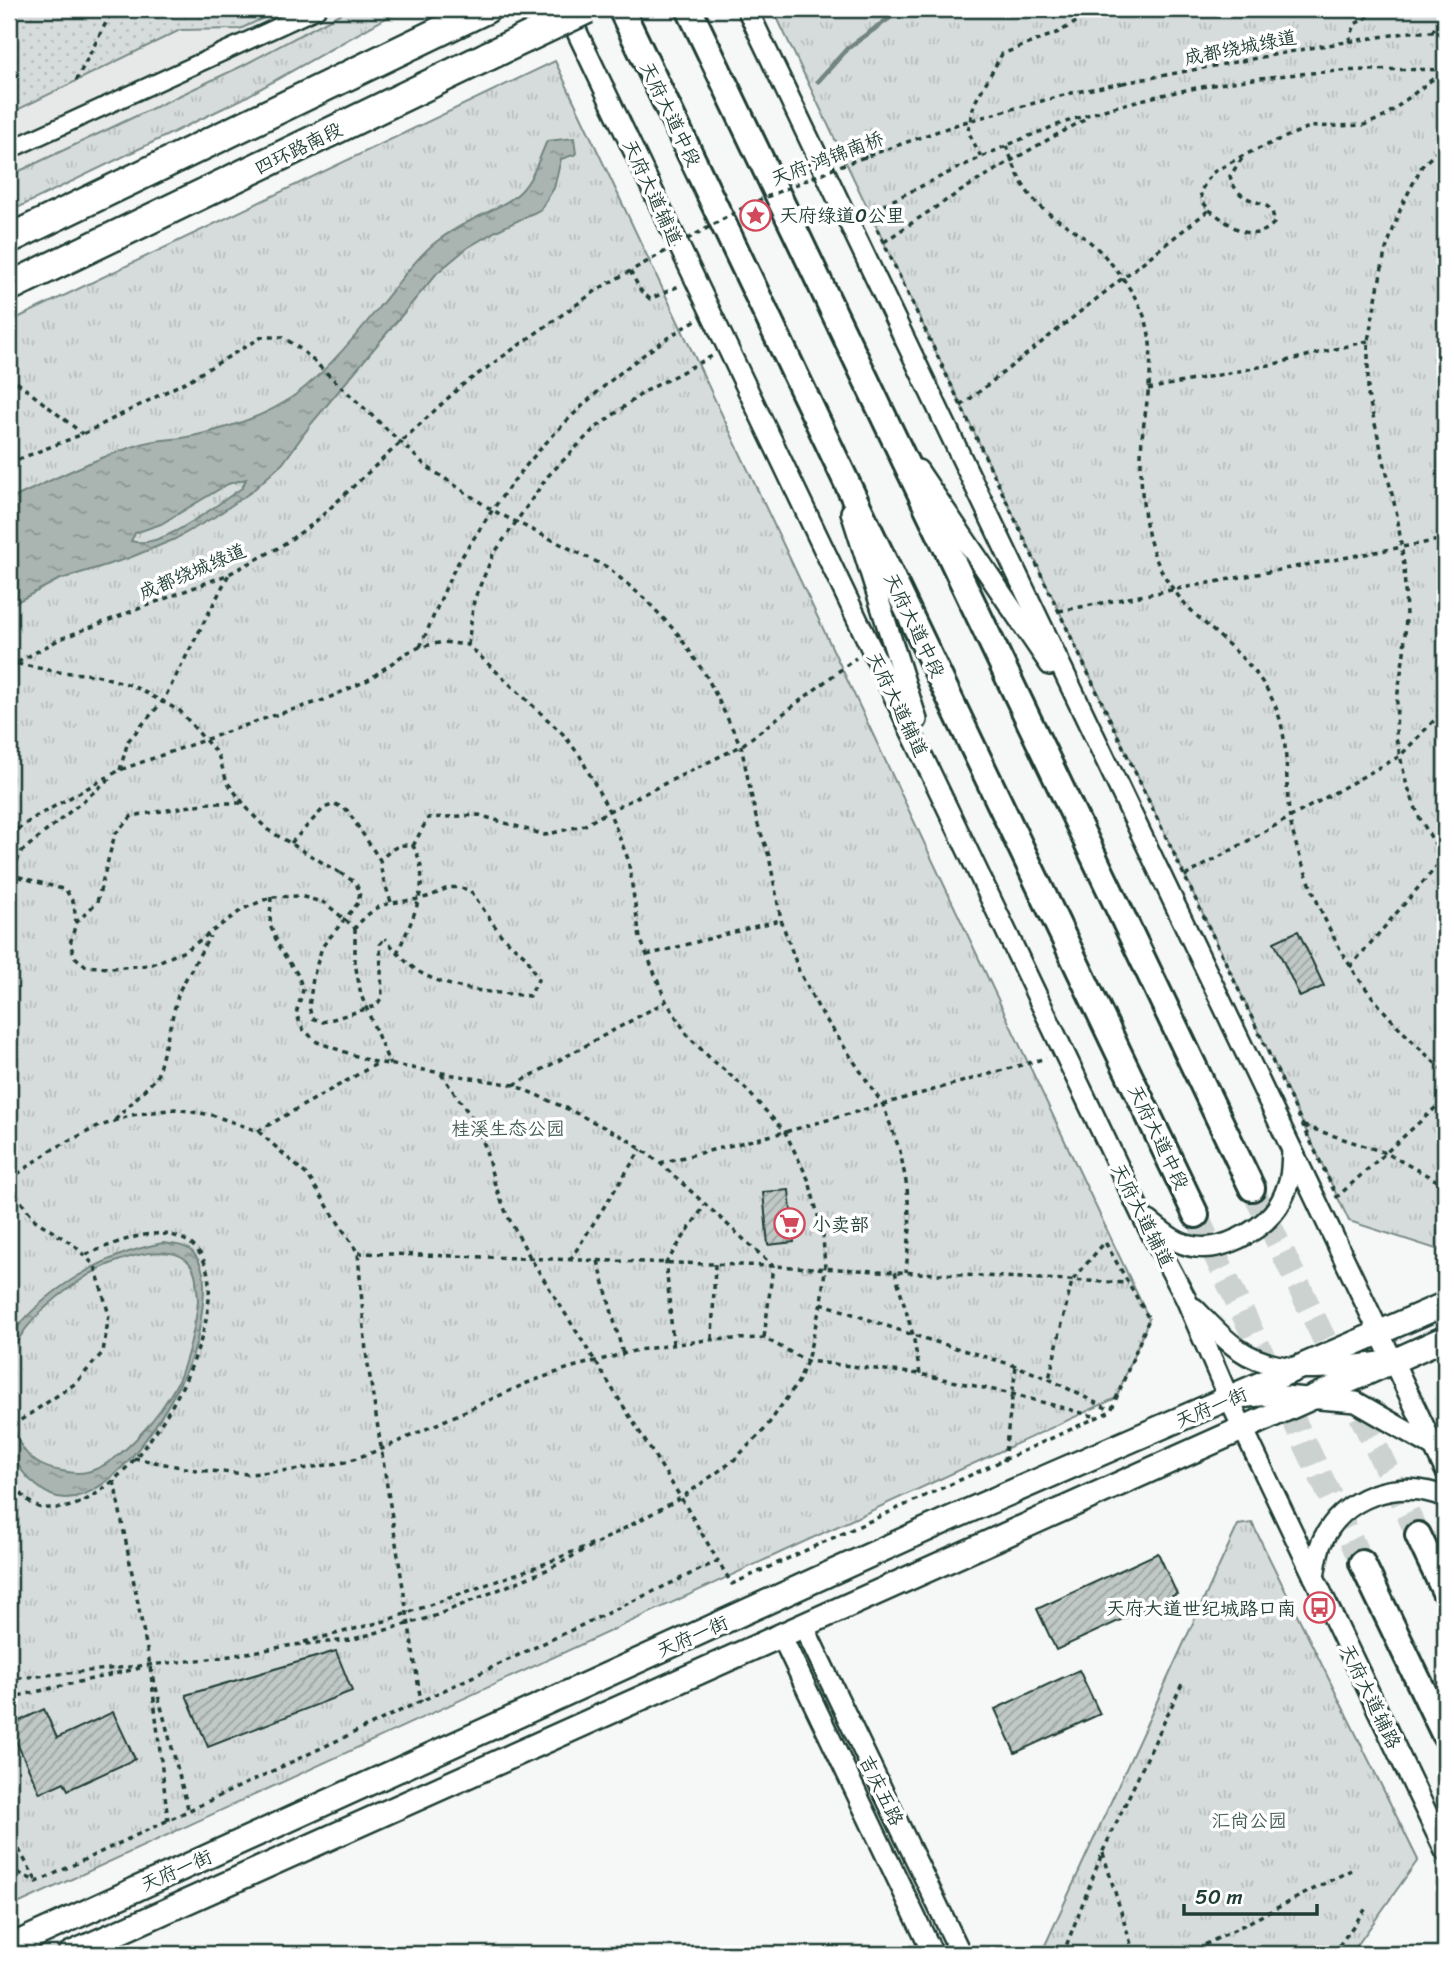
<svg xmlns="http://www.w3.org/2000/svg" width="1454" height="1963" viewBox="0 0 1454 1963" font-family="Sriracha,'LXGW WenKai TC',sans-serif">
<defs>
<pattern id="grass-dots" width="8" height="8" patternUnits="userSpaceOnUse" patternTransform="scale(1.75)"><rect width="8" height="8" fill="#d6dcdb"/><path d="M2 2h.1M6 6h.1" fill="none" stroke="#b7bebd" stroke-width="1.8" stroke-linecap="round"/></pattern>
<pattern id="park-tufts" width="24" height="20" patternUnits="userSpaceOnUse" patternTransform="scale(1.75)"><rect width="24" height="20" fill="#d6dcdb"/><path d="M3 7l-1-3M5 7V3M7 7l1-3M15 17l-1-3M17 17v-4M19 17l1-3" fill="none" stroke="#b7bebd"/></pattern>
<pattern id="water-ripples" width="26" height="14" patternUnits="userSpaceOnUse" patternTransform="scale(1.75)"><rect width="26" height="14" fill="#aab5b1"/><path d="M2 4q2-2 4 0t4 0M15 11q2-2 4 0t4 0" fill="none" stroke="#8a9491"/></pattern>
<pattern id="building-hatch" width="6" height="6" patternUnits="userSpaceOnUse" patternTransform="scale(1.75)"><rect width="6" height="6" fill="#c0c9c6"/><path d="M-1 1l2-2M0 6l6-6M5 7l2-2" fill="none" stroke="#9ba4a2"/></pattern>
</defs>
<rect width="100%" height="100%" fill="#f6f7f7"/>
<filter id="ink" filterUnits="userSpaceOnUse"><feTurbulence type="fractalNoise" baseFrequency=".0143" numOctaves="2"/><feDisplacementMap in="SourceGraphic" scale="14" xChannelSelector="R" yChannelSelector="G"/><feConvolveMatrix kernelMatrix="1 2 1 2 8 2 1 2 1" color-interpolation-filters="sRGB"/></filter>
<g filter="url(#ink)">
<polygon fill="#e6e9e8" points="9,9 402,9 242,99 9,212"/>
<polygon fill="url(#grass-dots)" stroke="#7a8c88" stroke-width="2" points="9,9 283,9 240,29 180,30 9,114"/>
<g fill="url(#park-tufts)" stroke="#7a8c88" stroke-width="2">
<polygon points="349,9 402,9 242,99 9,212 9,176 242,66"/>
<polygon points="773,9 1445,9 1445,1247 1439,1250 1349,1221"/>
<polygon points="555,61 1149,1319 1116,1398 9,1908 9,322"/>
<polygon points="1252,1523 1418,1860 1351,1954 1041,1954 1238,1525"/>
</g>
<g fill="url(#water-ripples)" stroke="#72857f" stroke-width="2" fill-rule="evenodd">
<path d="M 574,138 L 576,154 L 561,159 L 554,188 L 540,210 L 496,231 L 467,248 L 437,273 L 311,424 L 283,463 L 251,492 L 216,516 L 173,540 L 129,558 L 58,580 L 9,606 L 9,500 C 54,479 97,457 145,443 C 157,439 170,440 182,438 C 216,432 267,417 295,395 C 324,374 356,336 379,307 C 396,287 410,265 430,247 C 446,233 465,223 484,214 C 497,207 510,202 520,192 C 534,178 539,158 547,141 ZM 246,479 L 242,488 C 217,504 160,551 131,541 L 135,533 L 161,524 L 228,484 Z"/>
<path d="M 163,1243 C 172,1244 181,1244 189,1249 C 206,1262 205,1285 203,1303 C 201,1319 199,1336 194,1351 C 178,1396 120,1498 65,1498 C 54,1498 44,1492 36,1485 C 11,1466 9,1443 9,1414 C 18,1445 27,1466 62,1471 C 67,1472 73,1473 78,1473 C 115,1473 162,1413 177,1383 C 186,1365 197,1321 198,1300 C 198,1293 196,1286 196,1279 C 189,1231 113,1259 87,1276 C 56,1296 20,1324 9,1360 L 9,1338 C 45,1289 104,1254 163,1243 Z"/>
</g>
<g fill="none" stroke-linecap="round" stroke-linejoin="round">
<polyline stroke="#72857f" stroke-width="5" points="818,81 848,48 902,9"/>
</g>
<g fill="url(#building-hatch)" stroke="#1f3d34" stroke-width="2">
<polygon points="1298,931 1324,986 1300,997 1274,942"/>
<polygon points="789,1190 794,1242 768,1245 763,1192"/>
<polygon points="1158,1553 1177,1594 1056,1650 1037,1609"/>
<polygon points="336,1651 352,1691 208,1747 186,1695"/>
<polygon points="1079,1670 1100,1714 1015,1753 995,1709"/>
<polygon points="44,1709 57,1738 113,1712 135,1759 68,1790 64,1782 40,1793 9,1726"/>
</g>
<g fill="none" stroke-linecap="round" stroke-linejoin="round">
<g stroke="#cbd2d0" stroke-width="24" stroke-dasharray="24 12" stroke-linecap="butt">
<polyline points="1252,1188 1418,1535"/>
<polyline points="1196,1215 1362,1563"/>
</g>
<defs>
<polyline id="minor" points="9,150 317,9"/>
<g id="tertiary">
<polyline points="566,9 1142,1216 1186,1299 1229,1399 1445,1851"/>
<polyline points="747,9 1445,1470"/>
<polyline points="918,470 1050,665"/>
<polyline points="851,512 917,720"/>
<path d="M 1149,1221 C 1163,1232 1177,1245 1196,1247 C 1222,1251 1257,1232 1273,1213 C 1280,1205 1285,1194 1288,1184 C 1292,1174 1291,1162 1292,1151"/>
<path d="M 1194,1308 C 1208,1322 1222,1338 1238,1349 C 1279,1378 1335,1368 1381,1362"/>
<polyline points="1237,1398 1271,1395 1356,1402 1434,1447"/>
<path d="M 1314,1577 C 1316,1566 1317,1554 1321,1544 C 1341,1496 1399,1477 1445,1497"/>
<polyline points="803,1625 961,1954"/>
<polyline points="781,1635 933,1954"/>
</g>
<g id="secondary">
<polyline points="9,1947 945,1521 1445,1304"/>
<polyline points="70,1954 1445,1338"/>
</g>
<g id="primary">
<polyline points="621,9 1196,1215"/>
<polyline points="689,9 1252,1188"/>
<polyline points="1418,1535 1445,1592"/>
<polyline points="1362,1563 1445,1736"/>
</g>
<g id="motorway">
<polyline points="9,239 486,9"/>
<polyline points="9,287 488,56"/>
</g>
</defs>
<use href="#minor" stroke="#1f3d34" stroke-width="21"/>
<use href="#tertiary" stroke="#1f3d34" stroke-width="24"/>
<use href="#secondary" stroke="#1f3d34" stroke-width="28"/>
<use href="#primary" stroke="#1f3d34" stroke-width="30"/>
<use href="#motorway" stroke="#1f3d34" stroke-width="33"/>
<g stroke="#1f3d34" stroke-width="3.5" stroke-dasharray="5 5" stroke-linecap="butt">
<polyline points="1432,32 1445,13"/>
<polyline points="1349,42 1355,24 1382,9"/>
<path d="M 1445,70 C 1317,66 1184,81 1063,123 C 996,147 933,181 869,212 L 1337,1197 L 1445,1099"/>
<polyline points="76,81 113,9"/>
<polyline points="1123,83 1321,46 1411,32 1445,32"/>
<polyline points="1445,143 1422,166 1402,205 1385,252 1368,341 1368,395 1397,515 1404,565 1406,616 1404,653 1397,699 1396,738 1406,782 1419,817 1445,861"/>
<path d="M 1006,146 C 1013,162 1019,181 1030,195 C 1043,213 1063,222 1081,235 C 1106,252 1139,295 1147,325 C 1156,362 1146,402 1142,438 C 1139,473 1142,518 1153,551 C 1177,621 1244,639 1273,701 C 1291,738 1284,780 1290,819 C 1294,842 1302,864 1311,886 C 1342,968 1381,1014 1445,1072"/>
<polyline points="835,151 856,151 866,158"/>
<polyline points="981,157 968,131 974,104 1002,54 1059,32 1099,9"/>
<path d="M 1209,210 C 1231,224 1251,247 1274,223 C 1274,200 1257,206 1242,195 C 1235,190 1232,183 1230,176 L 1243,157"/>
<path d="M 884,242 C 950,196 1016,156 1088,118"/>
<polyline points="630,271 641,291 650,299 679,286"/>
<polyline points="9,376 83,434"/>
<polyline points="1148,389 1274,364 1368,341"/>
<polyline points="961,406 1209,210 1203,202 1200,192 1212,173 1244,155 1309,127 1364,125 1384,117 1443,71"/>
<polyline points="9,463 83,434 189,380 262,337 283,337 303,351 426,466 492,510 607,567 645,599 678,634 707,677 741,746 757,822 769,856 781,920 799,971 819,1009 883,1105 900,1151 907,1187 910,1228 906,1272"/>
<polyline points="1059,611 1445,539"/>
<polyline points="468,645 474,600 493,555 548,476 593,430 644,392 714,355"/>
<path d="M 420,647 C 432,621 442,594 455,568 C 462,556 470,544 478,532 C 532,446 609,372 696,320"/>
<polyline points="9,659 13,663 59,672 96,675 131,685 180,711 218,755 227,782 251,813 268,830 340,873"/>
<polyline points="9,667 60,639 229,574 278,548 313,524 461,386"/>
<polyline points="120,770 128,741 163,701 229,574"/>
<polyline points="9,835 37,816 120,770 269,717 324,700 368,680 406,653 420,647 443,642 468,645 563,734 580,756 609,811 628,859 640,938 666,1001 688,1036 710,1058 743,1086 785,1132 809,1181 823,1235 825,1270 821,1303 807,1361 798,1382 765,1429 733,1461 681,1498 549,1569 432,1617 350,1640 293,1645 218,1658 9,1679"/>
<polyline points="291,843 324,808 335,804 347,810 380,860"/>
<polyline points="413,846 428,818 479,815 545,835 585,825 609,811 741,746 856,658"/>
<path d="M 9,874 L 66,890 L 74,904 L 76,923 L 70,944 L 75,957 L 86,966 L 110,968 L 150,965 L 185,951 L 243,909 L 271,897 L 300,896 L 325,903 L 355,928 C 380,898 390,905 423,898 C 448,892 441,883 470,890 L 501,935 L 527,958 L 538,980 L 529,996 C 493,992 453,991 421,973 C 407,965 395,950 385,938"/>
<polyline points="1185,876 1400,756 1445,709"/>
<polyline points="9,880 21,852 112,777"/>
<polyline points="271,897 270,925 280,949 298,975 303,990 296,1014 303,1029 317,1042 370,1061 514,1085 570,1110 627,1139 660,1163 773,1266 764,1338"/>
<path d="M 391,902 L 382,875 L 380,860 C 391,850 398,842 413,846 C 434,879 412,921 397,953"/>
<polyline points="76,923 97,902 115,834 132,816 209,803 242,803"/>
<polyline points="355,928 355,963 361,995 390,1065"/>
<polyline points="647,955 780,920"/>
<polyline points="1350,967 1443,859"/>
<polyline points="441,1074 470,1115 484,1144 495,1185 507,1215 531,1259 681,1498 718,1561"/>
<polyline points="514,1085 665,1002"/>
<polyline points="115,1120 157,1077 179,991 210,936"/>
<polyline points="1304,1126 1386,1153 1445,1185"/>
<polyline points="258,1131 378,1063"/>
<polyline points="660,1163 785,1132 1046,1058"/>
<polyline points="9,1180 53,1149 95,1128 132,1115 175,1109 212,1115 258,1131 308,1176 358,1253 366,1352 421,1702"/>
<polyline points="9,1186 35,1220 75,1246 95,1266 109,1315 103,1352 76,1383 9,1428"/>
<polyline points="358,1253 773,1266 1128,1283"/>
<polyline points="570,1260 641,1149"/>
<polyline points="598,1261 623,1354"/>
<polyline points="895,1272 913,1335 920,1374"/>
<polyline points="821,1303 913,1335 1016,1366 1049,1379 1110,1410"/>
<polyline points="712,1339 715,1264"/>
<polyline points="673,1344 666,1263 705,1205"/>
<polyline points="134,1458 196,1470 249,1474 302,1469 345,1462 382,1449 527,1383 569,1368 638,1350 706,1340 764,1338 807,1361 920,1374 1012,1394 1097,1417"/>
<polyline points="1004,1461 1016,1366"/>
<path d="M 9,1477 C 17,1489 24,1500 38,1507 C 43,1509 49,1508 54,1508 C 141,1513 276,1257 171,1235 C 143,1229 110,1246 84,1255"/>
<polyline points="114,1481 150,1665 147,1666"/>
<polyline points="304,1642 385,1621 544,1564 594,1543"/>
<polyline points="9,1698 140,1668"/>
<polyline points="168,1821 150,1665 189,1812"/>
<polyline points="9,1832 37,1882"/>
<polyline points="1103,1853 1134,1954"/>
<polyline points="9,1876 17,1872 37,1882 718,1561 732,1584 1111,1411 1149,1319 1105,1242 1072,1281 1049,1379"/>
<polyline points="1063,1954 1103,1851 1182,1684"/>
<polyline points="1187,1954 1351,1870"/>
<polyline points="1333,1954 1367,1907"/>
</g>
<use href="#minor" stroke="#fff" stroke-width="16"/>
<use href="#tertiary" stroke="#fff" stroke-width="19"/>
<use href="#secondary" stroke="#fff" stroke-width="23"/>
<use href="#primary" stroke="#fff" stroke-width="24"/>
<use href="#motorway" stroke="#fff" stroke-width="28"/>
<defs>
<polyline id="motorway-bridge" points="488,56 587,9"/>
</defs>
<use href="#motorway-bridge" stroke="#1f3d34" stroke-width="33" stroke-linecap="butt"/>
<g stroke="#1f3d34" stroke-width="3.5" stroke-dasharray="5 5" stroke-linecap="butt">
<polyline points="461,386 600,288 750,204 842,165 961,123 1071,93 1123,83"/>
<polyline points="340,873 355,882 360,892 358,903 322,947 313,978 309,1007 312,1018 323,1022 376,1006 382,997 380,944 385,938"/>
</g>
<use href="#motorway-bridge" stroke="#fff" stroke-width="28"/>
</g>
</g>
<defs>
<symbol id="sight-ring" viewBox="-11 -11 22 22"><circle r="9.5" fill="#fff" stroke="#d1495b" stroke-width="1.5"/><path d="M0-6L1.8-2.2L6-1.7L2.9 1.2L3.7 5.4L0 3.3L-3.7 5.4L-2.9 1.2L-6-1.7L-1.8-2.2Z" fill="#d1495b"/></symbol>
<symbol id="supermarket-ring" viewBox="-11 -11 22 22"><circle r="9.5" fill="#fff" stroke="#d1495b" stroke-width="1.5"/><path d="M-6-5.5h2.5l.6 2H6L4.5 2H-2.5L-4.4-4H-6ZM-1.5 3.2a1.3 1.3 0 1 0 .1 0ZM3 3.2a1.3 1.3 0 1 0 .1 0Z" fill="#d1495b"/></symbol>
<symbol id="bus-ring" viewBox="-11 -11 22 22"><circle r="9.5" fill="#fff" stroke="#d1495b" stroke-width="1.5"/><path d="M-5-6H5V4H4V6H2V4H-2V6H-4V4H-5ZM-3.5-4V0h7V-4ZM-3.5 1.2v1.5H-2V1.2ZM2 1.2v1.5H3.5V1.2Z" fill="#d1495b"/></symbol>
</defs>
<g fill-rule="evenodd">
<use href="#sight-ring" x="738" y="198" width="35" height="35"/>
<use href="#supermarket-ring" x="772" y="1206" width="35" height="35"/>
<use href="#bus-ring" x="1302" y="1590" width="35" height="35"/>
</g>
<g text-anchor="middle" stroke-width="7" stroke-linejoin="round" paint-order="stroke">
<g font-size="19" fill="#1f3d34" stroke="#fff">
<text transform="translate(1240 47) rotate(-11)" y="7">成都绕城绿道</text>
<text transform="translate(671 114) rotate(64)" y="7">天府大道中段</text>
<text transform="translate(298 148) rotate(-26)" y="7">四环路南段</text>
<text transform="translate(827 158) rotate(-21)" y="7">天府·鸿锦南桥</text>
<text transform="translate(653 192) rotate(65)" y="7">天府大道辅道</text>
<text transform="translate(192 571) rotate(-23)" y="7">成都绕城绿道</text>
<text transform="translate(915 625) rotate(64)" y="7">天府大道中段</text>
<text transform="translate(898 704) rotate(64)" y="7">天府大道辅道</text>
<text transform="translate(1159 1137) rotate(64)" y="7">天府大道中段</text>
<text transform="translate(1143 1215) rotate(63)" y="7">天府大道辅道</text>
<text transform="translate(1211 1407) rotate(-23)" y="7">天府一街</text>
<text transform="translate(692 1636) rotate(-24)" y="7">天府一街</text>
<text transform="translate(1371 1696) rotate(64)" y="7">天府大道辅路</text>
<text transform="translate(882 1790) rotate(64)" y="7">吉庆五路</text>
<text transform="translate(176 1870) rotate(-24)" y="7">天府一街</text>
</g>
<g font-size="19" fill="#1f3d34" stroke="#fff" text-anchor="start">
<text x="779" y="222">天府绿道0公里</text>
<text x="812" y="1231">小卖部</text>
<text x="1296" y="1615" text-anchor="end">天府大道世纪城路口南</text>
</g>
<g font-size="19" fill="#445d55" stroke="#fff">
<text x="508" y="1135">桂溪生态公园</text>
<text x="1249" y="1827">汇尚公园</text>
</g>
</g>
<rect width="1454" height="1963" fill="none" stroke="#fff" stroke-width="35"/>
<rect x="18" y="18" width="1419" height="1928" fill="none" stroke="#1f3d34" stroke-width="2.5" filter="url(#ink)"/>
<path d="M1184 1904v10h133v-10" fill="none" stroke="#1f3d34" stroke-width="3.5"/>
<text x="1195" y="1904" font-size="21" fill="#1f3d34" stroke="#ffffff" stroke-width="5" paint-order="stroke">50 m</text>
</svg>
